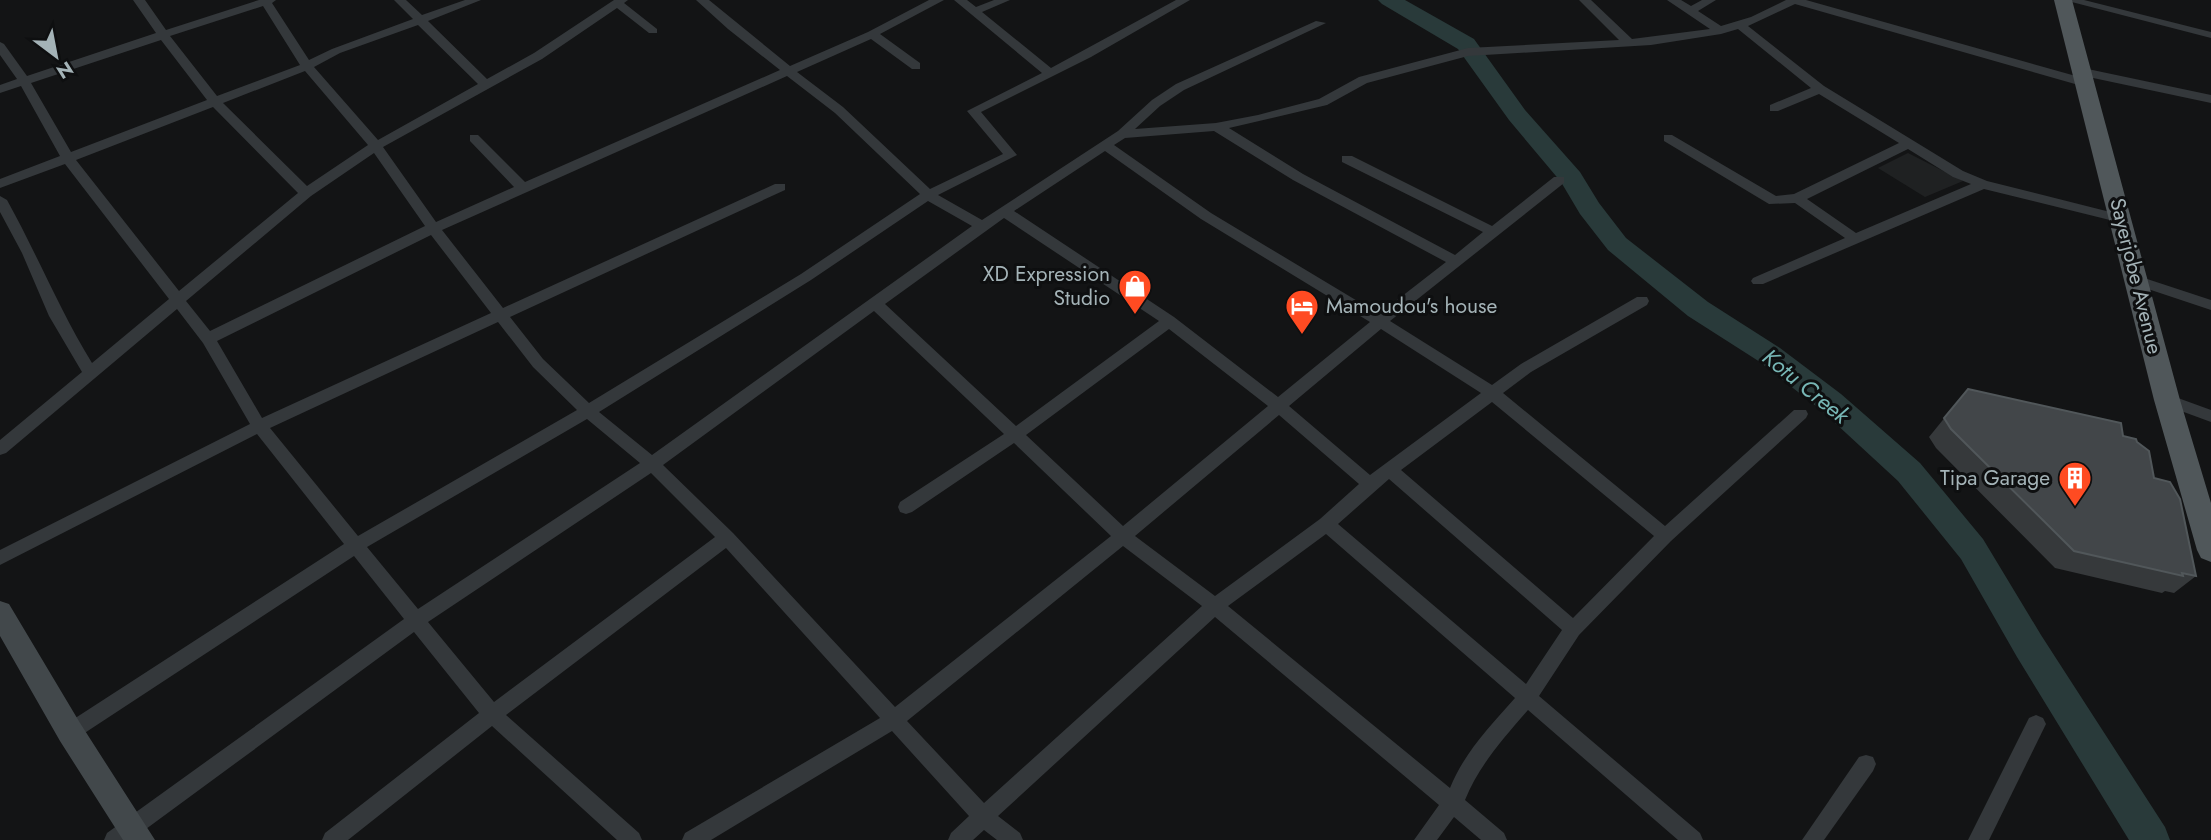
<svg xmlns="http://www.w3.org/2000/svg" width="2211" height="840" viewBox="0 0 2211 840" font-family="Jost,sans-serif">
<rect width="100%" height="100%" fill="#131415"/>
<polygon fill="#1f2122" points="1908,153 1963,181 1925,197 1878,168"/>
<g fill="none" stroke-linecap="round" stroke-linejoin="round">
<polygon fill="#293a3a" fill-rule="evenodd" points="1378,0 1405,0 1474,39 1525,110 1580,172 1599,203 1626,238 1708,302 1780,348 1841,394 1920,463 1983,539 2041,635 2165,827 2170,840 2129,840 2017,657 1961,559 1898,481 1821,410 1760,362 1688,316 1608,250 1580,214 1561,182 1509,120 1458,49 1382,4"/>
<g fill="#34383b" fill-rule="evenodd">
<path d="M 133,0 L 145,0 L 166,30 L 259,0 L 276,0 L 272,3 L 309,60 L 332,49 L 413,19 L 394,0 L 406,0 L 422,15 L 465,0 L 481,0 L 428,21 L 487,79 L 534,53 L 614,0 L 628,0 L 624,3 L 657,29 L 657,33 L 649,33 L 617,8 L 542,59 L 383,147 L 436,222 L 514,187 L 470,141 L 470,135 L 478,135 L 525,182 L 780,70 L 728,29 L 696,0 L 709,0 L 790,66 L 868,32 L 929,0 L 944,0 L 880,34 L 920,63 L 920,69 L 912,69 L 871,39 L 797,72 L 843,107 L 930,189 L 1003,154 L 967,111 L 1042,73 L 954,0 L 967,0 L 976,7 L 994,0 L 1010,0 L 982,12 L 1051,68 L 1176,0 L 1190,0 L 1091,57 L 981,112 L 1017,155 L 938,195 L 982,220 L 1118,131 L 1152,100 L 1176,84 L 1316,21 L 1326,23 L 1184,90 L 1160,106 L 1135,129 L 1216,123 L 1258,115 L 1319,99 L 1359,77 L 1468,48 L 1619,40 L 1579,0 L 1591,0 L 1632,39 L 1710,29 L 1667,0 L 1681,0 L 1691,6 L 1702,0 L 1716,0 L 1698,11 L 1721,26 L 1751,17 L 1786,0 L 1806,0 L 2090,80 L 2090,86 L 2082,86 L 1795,4 L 1748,26 L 1824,86 L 1963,171 L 1987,181 L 2122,215 L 2129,219 L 2122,223 L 1984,189 L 1763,284 L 1753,284 L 1751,281 L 1753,278 L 1845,238 L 1795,203 L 1769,204 L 1664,141 L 1664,135 L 1672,135 L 1776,196 L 1794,194 L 1899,143 L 1819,94 L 1778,111 L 1770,111 L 1770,105 L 1811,88 L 1738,29 L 1721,34 L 1651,45 L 1468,56 L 1367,83 L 1327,105 L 1229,128 L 1303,174 L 1455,255 L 1483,232 L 1342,162 L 1342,156 L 1352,156 L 1492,226 L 1554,177 L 1564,177 L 1564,183 L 1390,321 L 1492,385 L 1521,364 L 1637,297 L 1647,297 L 1649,301 L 1647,305 L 1531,372 L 1503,393 L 1665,526 L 1794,410 L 1806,410 L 1808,414 L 1806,418 L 1671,541 L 1579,635 L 1539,696 L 1700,833 L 1703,840 L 1678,840 L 1528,710 C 1504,738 1479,765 1465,800 L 1504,833 L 1507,840 L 1481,840 L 1454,817 L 1437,840 L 1414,840 L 1439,805 L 1215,617 L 998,816 L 1020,833 L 1023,840 L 997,840 L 984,830 L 973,840 L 948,840 L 951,833 L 969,816 L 892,731 L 711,840 L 682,840 L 685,833 L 880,718 L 726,548 L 506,715 L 639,833 L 642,840 L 617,840 L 492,726 L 348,840 L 322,840 L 325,833 L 479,713 L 414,632 L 131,840 L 104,840 L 107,833 L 404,619 L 354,556 L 77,738 L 70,741 L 63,738 L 60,732 L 63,726 L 344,544 L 257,434 L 0,565 L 0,550 L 250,424 L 203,343 L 177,309 L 6,453 L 0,455 L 0,440 L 82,372 L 49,316 L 22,253 L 0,212 L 0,196 L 7,200 C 37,254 60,311 92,363 L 169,299 L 65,164 L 0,188 L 0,179 L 60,156 L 21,86 L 0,93 L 0,85 L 17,79 L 0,55 L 0,42 L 4,44 L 27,76 L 156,33 ZM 263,6 L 300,65 L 217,96 L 170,36 ZM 418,25 L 478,84 L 378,140 L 314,67 L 340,53 ZM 161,40 L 207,100 L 71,152 L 31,83 ZM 305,71 L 368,145 L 307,186 L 223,103 ZM 787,76 L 835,113 L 920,194 L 801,274 L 589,403 L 543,359 L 510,317 L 785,190 L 785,184 L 775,184 L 503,308 L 442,230 ZM 213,107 L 298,193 L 179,291 L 76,160 ZM 1214,131 L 1293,180 L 1446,262 L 1379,314 L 1211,213 L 1114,145 L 1125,138 ZM 1908,149 L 1953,177 L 1971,184 L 1856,233 L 1807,199 ZM 1105,151 L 1201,219 L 1370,322 L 1278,397 L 1174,317 L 1014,211 ZM 374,153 L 425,226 L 210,331 L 186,301 L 311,196 ZM 928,201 L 972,226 L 652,455 L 599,412 L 811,280 ZM 1004,218 L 1159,321 L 1016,426 L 885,304 ZM 431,235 L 491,313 L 262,418 L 217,341 ZM 874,311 L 1004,434 L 900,502 L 898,507 L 900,512 L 906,514 L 912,512 L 1014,443 L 1111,536 L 895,707 L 733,533 L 663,465 ZM 498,322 L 533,367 L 577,410 L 358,536 L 270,428 ZM 1169,329 L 1268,406 L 1123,526 L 1026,435 ZM 1381,329 L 1481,393 L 1370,475 L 1289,406 ZM 1492,402 L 1654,536 L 1573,618 L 1401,470 ZM 1279,415 L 1359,484 L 1320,519 L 1215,596 L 1135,536 ZM 587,419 L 640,463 L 418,609 L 367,547 ZM 651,473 L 715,537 L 494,702 L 428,622 ZM 1389,479 L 1562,630 L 1526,684 L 1338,524 ZM 1326,534 L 1515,698 C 1490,726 1464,753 1450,788 L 1228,606 ZM 1123,546 L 1202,606 L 984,803 L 907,721 Z"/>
<polygon points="2064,0 2084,0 2211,32 2211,38"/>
<polygon points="2083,68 2211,95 2211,103 2079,75 2079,69"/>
<polygon points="2135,275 2211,300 2211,310 2130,283 2128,280"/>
<polygon points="2167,394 2211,410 2211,422 2162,404 2159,400 2162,396"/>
<polygon points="2036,715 2043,718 2046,724 1989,840 1968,840 2029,718"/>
<polygon points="1866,755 1873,757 1876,764 1873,771 1824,840 1802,840 1859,757"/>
</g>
<polygon fill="#42484b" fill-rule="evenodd" points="0,601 9,604 80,723 155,840 123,840 60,741 0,636"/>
<polygon fill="#50575a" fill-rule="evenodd" points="2054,0 2072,0 2180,400 2211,503 2211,562 2201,558 2197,550 2154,400"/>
</g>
<polygon fill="#36393b" points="1968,389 2123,436 2137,442 2154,478 2196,576 2174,593 2165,591 2162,593 2055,568 1936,448 1929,437"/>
<polygon fill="#424649" stroke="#51575a" stroke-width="2" points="1968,389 2121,423 2123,436 2136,439 2137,442 2149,451 2154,478 2170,482 2180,499 2196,576 2182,573 2183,576 2074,551 1951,429 1944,418"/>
<defs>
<symbol id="shop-pin" viewBox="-11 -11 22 30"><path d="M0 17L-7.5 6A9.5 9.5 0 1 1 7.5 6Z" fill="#ff4b22" stroke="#0e0f10"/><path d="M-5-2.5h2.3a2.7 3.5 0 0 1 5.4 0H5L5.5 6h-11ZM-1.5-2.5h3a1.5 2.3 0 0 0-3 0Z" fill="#fff"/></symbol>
<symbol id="hotel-pin" viewBox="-11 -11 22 30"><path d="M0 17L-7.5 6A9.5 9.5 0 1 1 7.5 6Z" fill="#ff4b22" stroke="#0e0f10"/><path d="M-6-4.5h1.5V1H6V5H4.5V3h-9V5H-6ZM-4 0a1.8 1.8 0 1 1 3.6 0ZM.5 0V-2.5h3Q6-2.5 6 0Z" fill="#fff"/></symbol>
<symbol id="building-pin" viewBox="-11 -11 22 30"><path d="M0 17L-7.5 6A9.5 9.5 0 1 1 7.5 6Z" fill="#ff4b22" stroke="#0e0f10"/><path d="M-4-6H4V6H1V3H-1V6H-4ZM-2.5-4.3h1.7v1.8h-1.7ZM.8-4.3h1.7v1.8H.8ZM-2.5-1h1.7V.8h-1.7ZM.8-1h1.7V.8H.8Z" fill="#fff"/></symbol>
</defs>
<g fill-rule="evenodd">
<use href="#shop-pin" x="1116" y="267" width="38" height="52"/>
<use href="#hotel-pin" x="1283" y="287" width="38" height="52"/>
<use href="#building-pin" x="2056" y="459" width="38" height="52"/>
</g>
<g text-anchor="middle" stroke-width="6" stroke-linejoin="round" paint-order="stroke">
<g font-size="21" fill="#a4b3b7" stroke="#0e0f10" text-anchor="end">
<text x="1110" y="281">XD Expression<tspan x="1110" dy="24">Studio</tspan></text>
<text x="1326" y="313" text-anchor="start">Mamoudou's house</text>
<text x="2050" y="485">Tipa Garage</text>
</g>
<g font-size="21" fill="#a4b3b7" stroke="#0e0f10">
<text transform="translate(2136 276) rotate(76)" y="7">Sayerjobe Avenue</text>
</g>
<g font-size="23" font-style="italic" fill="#77b6b5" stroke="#0e0f10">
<text transform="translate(1806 386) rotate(39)" y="8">Kotu Creek</text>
</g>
</g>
<g transform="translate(56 56) rotate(148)" stroke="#0e0f10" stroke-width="5" paint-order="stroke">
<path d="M0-5L12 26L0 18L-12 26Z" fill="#a4b3b7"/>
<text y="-10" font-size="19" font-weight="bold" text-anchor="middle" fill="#a4b3b7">N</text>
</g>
</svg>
